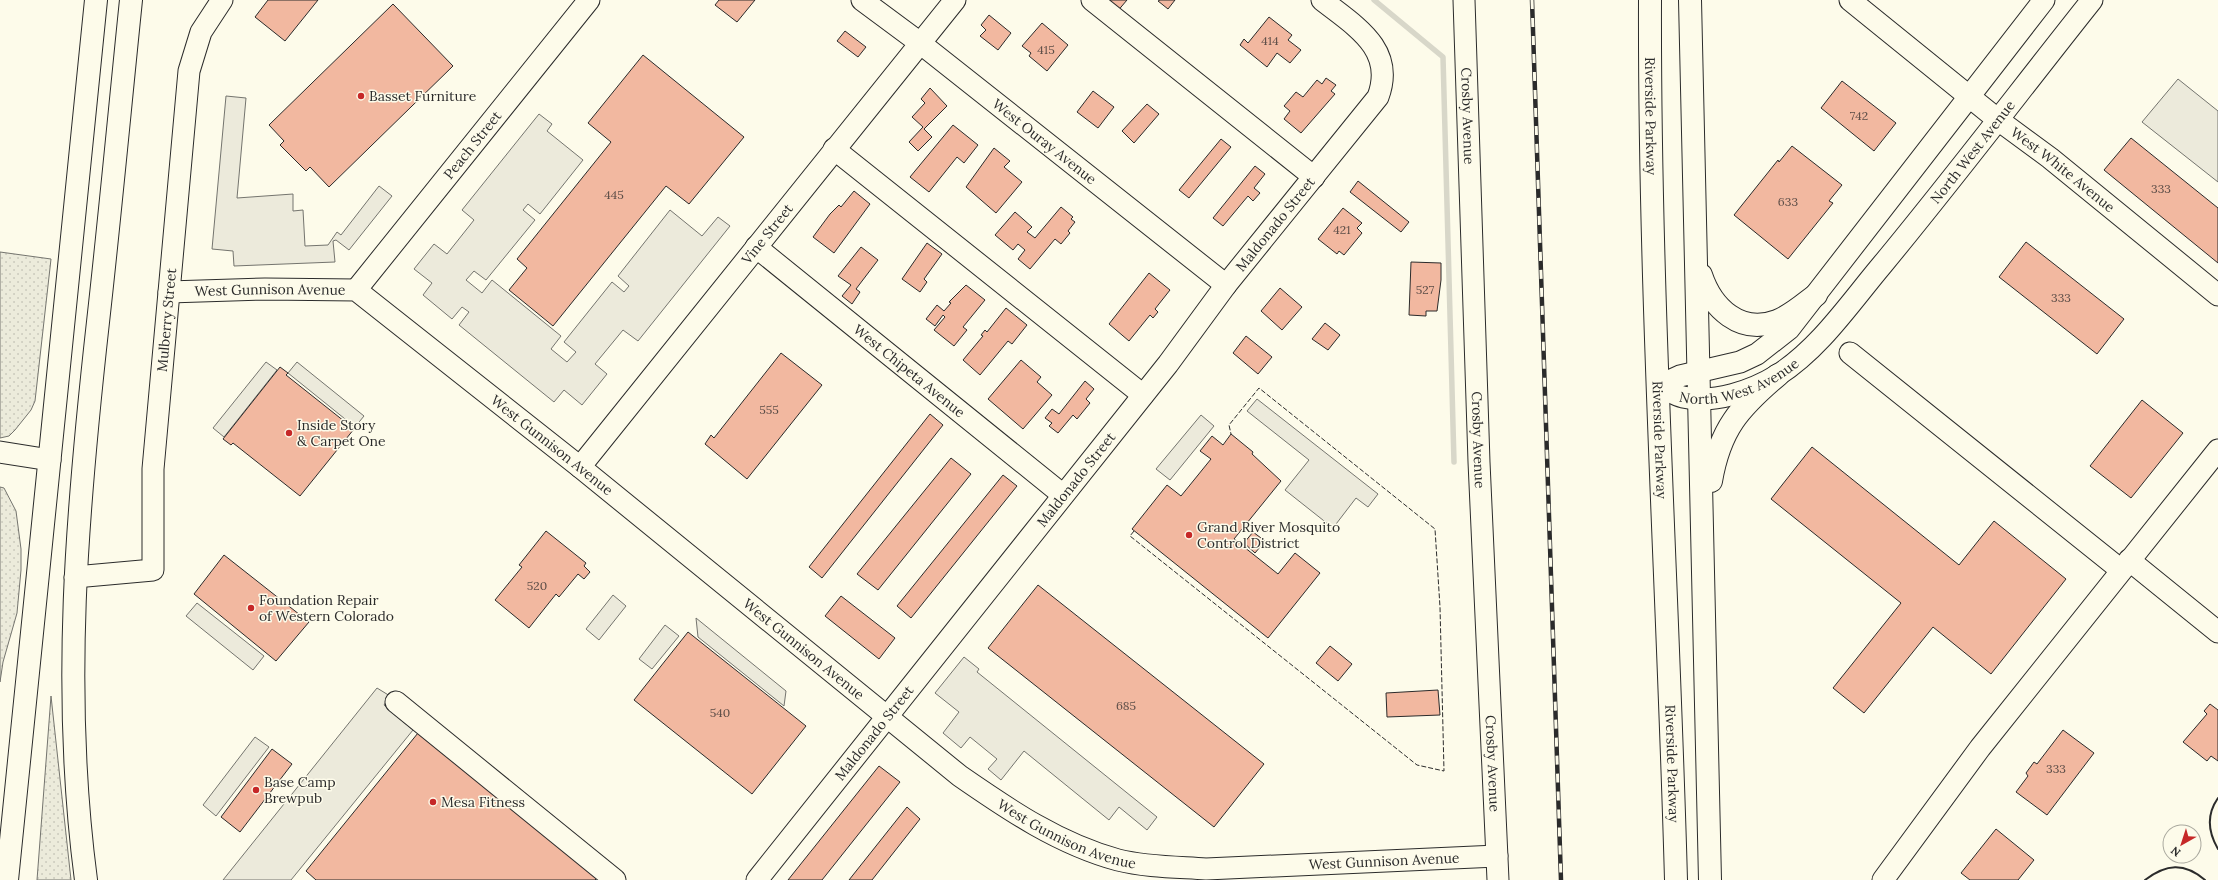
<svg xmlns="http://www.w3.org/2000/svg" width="2218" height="880" viewBox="0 0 2218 880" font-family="Lora,serif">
<defs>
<pattern id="grass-dots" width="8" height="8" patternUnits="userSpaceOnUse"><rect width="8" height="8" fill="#ecebdb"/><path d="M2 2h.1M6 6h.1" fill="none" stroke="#cbcabc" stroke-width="1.8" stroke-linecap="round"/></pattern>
</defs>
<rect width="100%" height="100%" fill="#fdfbea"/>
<g fill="url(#grass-dots)" stroke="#74746e">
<polygon points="0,252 51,259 35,401 31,410 15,430 9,436 0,438"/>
<polygon points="0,487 4,488 16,511 21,549 21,570 17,613 3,662 0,682"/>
<polygon points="51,696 71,880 37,880"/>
</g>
<g fill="#eceadb" stroke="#74746e">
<polygon points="2178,79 2218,111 2218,182 2142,122"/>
<polygon points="226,96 246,98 237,198 293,194 293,211 303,210 305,246 328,245 337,232 341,235 379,186 392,196 349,250 336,240 333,241 335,262 234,266 233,251 212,249"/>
<polygon points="539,114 552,124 547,131 583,160 540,214 528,204 523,210 535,220 486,280 474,271 466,280 482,293 492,280 561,336 551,349 567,362 576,352 564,342 612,282 624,292 629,286 618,276 670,210 702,236 718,217 730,226 638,341 623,330 595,364 607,374 582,405 564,390 554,402 459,325 469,312 462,307 452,319 423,295 432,283 414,269 434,244 447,254 474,220 462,210"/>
<polygon points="266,362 277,370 224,437 213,428"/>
<polygon points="297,362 364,416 355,427 288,373"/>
<polygon points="1257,399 1378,494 1368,507 1356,498 1333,528 1285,490 1309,460 1247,411"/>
<polygon points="1201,415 1214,426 1170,480 1156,469"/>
<polygon points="613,595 626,606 599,640 586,629"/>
<polygon points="197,603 264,656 253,670 186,616"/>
<polygon points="696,618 786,691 784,706 698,637"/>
<polygon points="665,625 679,636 652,669 639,659"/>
<polygon points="964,657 979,669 977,672 1157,817 1147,830 1119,807 1109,820 1024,751 1001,780 988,769 997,759 970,737 961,748 943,733 959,712 935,693"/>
<polygon points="377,688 390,696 384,705 413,730 291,880 223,880"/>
<polygon points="255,737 269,747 216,816 203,805"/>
</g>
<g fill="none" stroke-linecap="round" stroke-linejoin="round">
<polyline stroke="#d8d7c9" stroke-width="5.5" points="1374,0 1443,57 1454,462"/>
</g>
<g fill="#f2b8a0" stroke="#2b2b2b">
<polygon points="268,0 318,0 285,41 255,17"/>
<polygon points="719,0 755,0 737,22 715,5"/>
<polygon points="1104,0 1127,0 1116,13"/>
<polygon points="1160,0 1175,0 1168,9 1158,1"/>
<polygon points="393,4 453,66 329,187 310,167 306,171 280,145 284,141 269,125"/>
<polygon points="989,15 1011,33 998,50 980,36 986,30 981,25"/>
<polygon points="1269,17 1292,35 1288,40 1301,50 1290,63 1277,53 1267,67 1240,45 1244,39 1248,43"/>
<polygon points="1042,23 1068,45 1047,71 1029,56 1031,53 1022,46"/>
<polygon points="845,31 866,47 858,57 837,41"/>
<polygon points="643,55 744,137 689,204 666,186 553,326 509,290 527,268 517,259 611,142 588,123"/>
<polygon points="1326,78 1336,85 1331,91 1335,94 1301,133 1284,119 1290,111 1284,106 1296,92 1303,97 1317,80 1322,84"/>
<polygon points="1842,81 1896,123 1874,151 1821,108"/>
<polygon points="930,88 947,106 924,129 932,137 918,151 909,142 923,127 912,117 925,103 921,99"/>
<polygon points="1093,91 1114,107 1098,128 1077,112"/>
<polygon points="1147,104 1159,114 1134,143 1122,131"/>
<polygon points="953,125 978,145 964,163 957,157 929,192 910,177"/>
<polygon points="2131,138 2218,208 2218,263 2104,170"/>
<polygon points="1221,139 1231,147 1189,198 1179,190"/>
<polygon points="1792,146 1842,185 1829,201 1833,203 1788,259 1734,215 1778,160 1779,162"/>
<polygon points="994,148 1010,161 1004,167 1022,182 996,213 966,187"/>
<polygon points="1255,166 1265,174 1254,188 1260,193 1253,201 1248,196 1223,226 1213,218"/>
<polygon points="1358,181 1409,222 1401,232 1350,192"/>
<polygon points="854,191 870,204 834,253 813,237 830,214 839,205 841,207"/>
<polygon points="1061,207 1073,217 1071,219 1075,222 1068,231 1070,233 1061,244 1055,239 1030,269 1018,259 1025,250 1018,244 1013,250 995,235 1015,212 1032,227 1027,232 1035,238"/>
<polygon points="1343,208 1362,223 1357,228 1362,233 1344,255 1339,251 1337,254 1318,239"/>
<polygon points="2026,242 2124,319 2097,354 1999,277"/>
<polygon points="927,243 942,254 924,279 927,282 920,292 902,279"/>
<polygon points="861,247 878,260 856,289 860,292 852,304 842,296 851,285 838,276"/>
<polygon points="1411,262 1441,263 1441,280 1437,311 1426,311 1426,316 1409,315"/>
<polygon points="1149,273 1170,290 1155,309 1158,312 1153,318 1150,315 1129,341 1109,324"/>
<polygon points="966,285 985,300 963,327 967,330 954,346 934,330 945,317 943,315 935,326 926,319 937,305 944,311 951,303 949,302"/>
<polygon points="1280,288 1302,307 1282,330 1261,311"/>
<polygon points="1006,308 1027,325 1012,344 1008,341 980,375 963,360 983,336 981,335 985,330 987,332"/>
<polygon points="1325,323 1340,335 1328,350 1312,339"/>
<polygon points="1246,336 1272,357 1258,374 1233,353"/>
<polygon points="781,353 822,385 747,479 705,444 711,435 714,438"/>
<polygon points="1021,360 1041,377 1037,382 1052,395 1023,429 988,399"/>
<polygon points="280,367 288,373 286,375 354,429 300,496 233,443 231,445 223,439"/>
<polygon points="1085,381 1094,389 1086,399 1090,403 1077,419 1073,415 1058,433 1049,426 1052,423 1045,418 1052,409 1059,414"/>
<polygon points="2142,400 2183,433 2131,498 2090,466"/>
<polygon points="930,414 943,425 822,578 809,567"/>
<polygon points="1231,434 1253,452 1252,454 1281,481 1234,539 1278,574 1295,553 1320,573 1268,638 1132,529 1167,485 1181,496 1211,459 1200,451 1212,436 1223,445"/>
<polygon points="1812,447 1959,565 1994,521 2066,579 1991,674 1933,627 1864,713 1833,688 1901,603 1771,499"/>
<polygon points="951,458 971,474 878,590 857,574"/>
<polygon points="1003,475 1017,486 911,618 897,606"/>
<polygon points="546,531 586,563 584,566 590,572 584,579 578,574 559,597 556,594 529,628 495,600 522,567 519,565"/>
<polygon points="1253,532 1265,541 1255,553 1244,543"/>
<polygon points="224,555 309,622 276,661 194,594"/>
<polygon points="1038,585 1264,764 1214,827 988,648"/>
<polygon points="841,596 895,638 879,659 825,616"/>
<polygon points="688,632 806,726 752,794 634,700"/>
<polygon points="1330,646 1352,664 1338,681 1316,663"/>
<polygon points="1438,690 1440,715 1387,717 1386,693"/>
<polygon points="2210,704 2218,710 2218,761 2211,756 2207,761 2183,742 2207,714 2204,711"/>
<polygon points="2063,730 2094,753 2047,815 2016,792 2028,776 2026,773 2034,762 2037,764"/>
<polygon points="418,733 598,877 595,880 316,880 306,871"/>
<polygon points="272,749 292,764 240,832 221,817"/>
<polygon points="879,766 900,782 822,880 788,880"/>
<polygon points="907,807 920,819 872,880 849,880"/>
<polygon points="1996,829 2034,860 2018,880 1970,880 1961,873"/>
</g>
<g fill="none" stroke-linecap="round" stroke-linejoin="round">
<defs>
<g id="minor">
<path id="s1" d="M 862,0 L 920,43 L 1226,285"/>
<polyline points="1092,0 1314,177"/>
<path id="s2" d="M 1464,0 L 1479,462 L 1498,880"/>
<path id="s3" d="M 1850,0 L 1997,119 L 2050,158 L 2218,295"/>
<polyline points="834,149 1143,395"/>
<path id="s4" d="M 756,247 L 1063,495"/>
<path id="s5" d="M 356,290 L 589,0"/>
<path id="s6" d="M 169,292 L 265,289 L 356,290 L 580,467 L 960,776 C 1009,810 1059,844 1118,860 C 1146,867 1177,867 1206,869 L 1497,856"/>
<polyline points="1850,353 2121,570"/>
<path id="s7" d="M 1658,386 C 1666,389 1674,395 1683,397 C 1714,404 1752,391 1778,375 C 1820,348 1850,303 1882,265 C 1954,178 2022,88 2092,0"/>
<polyline points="1658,386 1680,376 1740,362 1757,354 1789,329 2044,0"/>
<polyline points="0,452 50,460"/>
<path id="s8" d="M 580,467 L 955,0"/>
<polyline points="2129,560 2218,632"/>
<path id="s9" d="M 75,577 L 153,570 L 153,469 L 189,71 L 201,32 L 222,0"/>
<polyline points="396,702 615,880"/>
<path id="s10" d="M 757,880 L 1168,364 L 1226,285 L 1378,97 C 1396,49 1355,26 1322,0"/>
<polyline points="1883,880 1980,748 2218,450"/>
</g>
<g id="major">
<path id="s11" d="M 1650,0 C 1649,293 1668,587 1676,880"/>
<polyline points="1690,0 1710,880"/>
<path d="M 1701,275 C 1712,308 1740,335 1777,321 C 1792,315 1804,304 1816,295"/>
<path d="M 1711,481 C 1720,429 1739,408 1778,375"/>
</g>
<g id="highway">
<polyline points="7,880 96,0"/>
<path d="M 86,880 C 61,692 77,510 98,322 C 110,215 120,107 131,0"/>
</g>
</defs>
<use href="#minor" stroke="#2b2b2b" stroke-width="23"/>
<use href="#major" stroke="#2b2b2b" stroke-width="24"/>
<use href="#highway" stroke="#2b2b2b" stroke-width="24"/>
<use href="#minor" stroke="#fdfbea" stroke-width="21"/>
<use href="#major" stroke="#fdfbea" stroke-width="22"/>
<use href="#highway" stroke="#fdfbea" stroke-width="22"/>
<defs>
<polyline id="rail" points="1532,0 1561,880"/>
</defs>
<use href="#rail" stroke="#2b2b2b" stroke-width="4.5"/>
<use href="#rail" stroke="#fdfbea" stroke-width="3" stroke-dasharray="9" stroke-linecap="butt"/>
<polyline stroke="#2b2b2b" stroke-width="1" stroke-dasharray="5 2" stroke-linecap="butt" points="1134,531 1130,536 1417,765 1444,771 1440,607 1435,529 1259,388 1229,425 1231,434"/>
<g stroke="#2b2b2b" stroke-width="2">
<path d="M 2218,798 C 2206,815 2208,832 2218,849"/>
<path d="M 2145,880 C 2166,864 2184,862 2205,880"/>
</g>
</g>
<g fill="#c62828" stroke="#fdfbea" stroke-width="1.5">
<circle cx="361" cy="96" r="4"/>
<circle cx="289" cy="433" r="4"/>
<circle cx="1189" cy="535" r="4"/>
<circle cx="251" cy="608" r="4"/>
<circle cx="256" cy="790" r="4"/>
<circle cx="433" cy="802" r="4"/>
</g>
<g text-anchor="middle" stroke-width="3" stroke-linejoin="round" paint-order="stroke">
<g font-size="12" fill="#5d4e48">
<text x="1270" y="45">414</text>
<text x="1046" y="54">415</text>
<text x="1859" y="120">742</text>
<text x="2161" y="193">333</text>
<text x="614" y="199">445</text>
<text x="1788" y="206">633</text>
<text x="1342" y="234">421</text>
<text x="1425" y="294">527</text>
<text x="2061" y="302">333</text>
<text x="769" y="414">555</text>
<text x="537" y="590">520</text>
<text x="1126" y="710">685</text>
<text x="720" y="717">540</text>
<text x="2056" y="773">333</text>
</g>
<g font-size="14" fill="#2b2b2b" stroke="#fdfbea" text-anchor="start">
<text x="369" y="101">Basset Furniture</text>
<text x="297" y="430">Inside Story<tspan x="297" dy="16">&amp; Carpet One</tspan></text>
<text x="1197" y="532">Grand River Mosquito<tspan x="1197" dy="16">Control District</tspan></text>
<text x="259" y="605">Foundation Repair<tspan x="259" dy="16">of Western Colorado</tspan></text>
<text x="264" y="787">Base Camp<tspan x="264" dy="16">Brewpub</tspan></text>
<text x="441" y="807">Mesa Fitness</text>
</g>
<g font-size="14" fill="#2b2b2b" stroke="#fdfbea">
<text dy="5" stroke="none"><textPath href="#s2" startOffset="116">Crosby Avenue</textPath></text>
<text dy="5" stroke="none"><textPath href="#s11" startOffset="116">Riverside Parkway</textPath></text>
<text dy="5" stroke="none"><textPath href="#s1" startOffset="231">West Ouray Avenue</textPath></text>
<text dy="5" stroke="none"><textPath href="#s5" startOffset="186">Peach Street</textPath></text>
<text dy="5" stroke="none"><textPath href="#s7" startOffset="424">North West Avenue</textPath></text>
<text dy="5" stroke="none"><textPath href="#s3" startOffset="272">West White Avenue</textPath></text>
<text dy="5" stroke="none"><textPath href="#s10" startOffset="836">Maldonado Street</textPath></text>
<text dy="5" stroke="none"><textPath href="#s8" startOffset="299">Vine Street</textPath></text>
<text dy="5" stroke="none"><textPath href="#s6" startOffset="101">West Gunnison Avenue</textPath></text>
<text dy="5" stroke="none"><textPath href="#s9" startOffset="329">Mulberry Street</textPath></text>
<text dy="5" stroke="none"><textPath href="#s4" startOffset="197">West Chipeta Avenue</textPath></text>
<text dy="5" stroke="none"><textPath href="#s7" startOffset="87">North West Avenue</textPath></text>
<text dy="5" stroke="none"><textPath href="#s2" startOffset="440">Crosby Avenue</textPath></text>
<text dy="5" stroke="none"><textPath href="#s11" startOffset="440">Riverside Parkway</textPath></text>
<text dy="5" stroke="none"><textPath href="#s6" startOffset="437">West Gunnison Avenue</textPath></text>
<text dy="5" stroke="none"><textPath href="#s10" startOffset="512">Maldonado Street</textPath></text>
<text dy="5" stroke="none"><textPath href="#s6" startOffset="761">West Gunnison Avenue</textPath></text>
<text dy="5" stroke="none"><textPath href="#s10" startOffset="188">Maldonado Street</textPath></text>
<text dy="5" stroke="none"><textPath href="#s2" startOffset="764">Crosby Avenue</textPath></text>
<text dy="5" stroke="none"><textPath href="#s11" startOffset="764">Riverside Parkway</textPath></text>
<text dy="5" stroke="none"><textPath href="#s6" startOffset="1085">West Gunnison Avenue</textPath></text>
<text dy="5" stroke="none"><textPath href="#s6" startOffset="1409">West Gunnison Avenue</textPath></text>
</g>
</g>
<g transform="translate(2182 844) rotate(219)"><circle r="19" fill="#fdfbea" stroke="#a9a89e"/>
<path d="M0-3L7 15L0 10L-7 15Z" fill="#c62828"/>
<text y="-6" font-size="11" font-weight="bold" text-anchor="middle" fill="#2b2b2b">N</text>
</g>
</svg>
